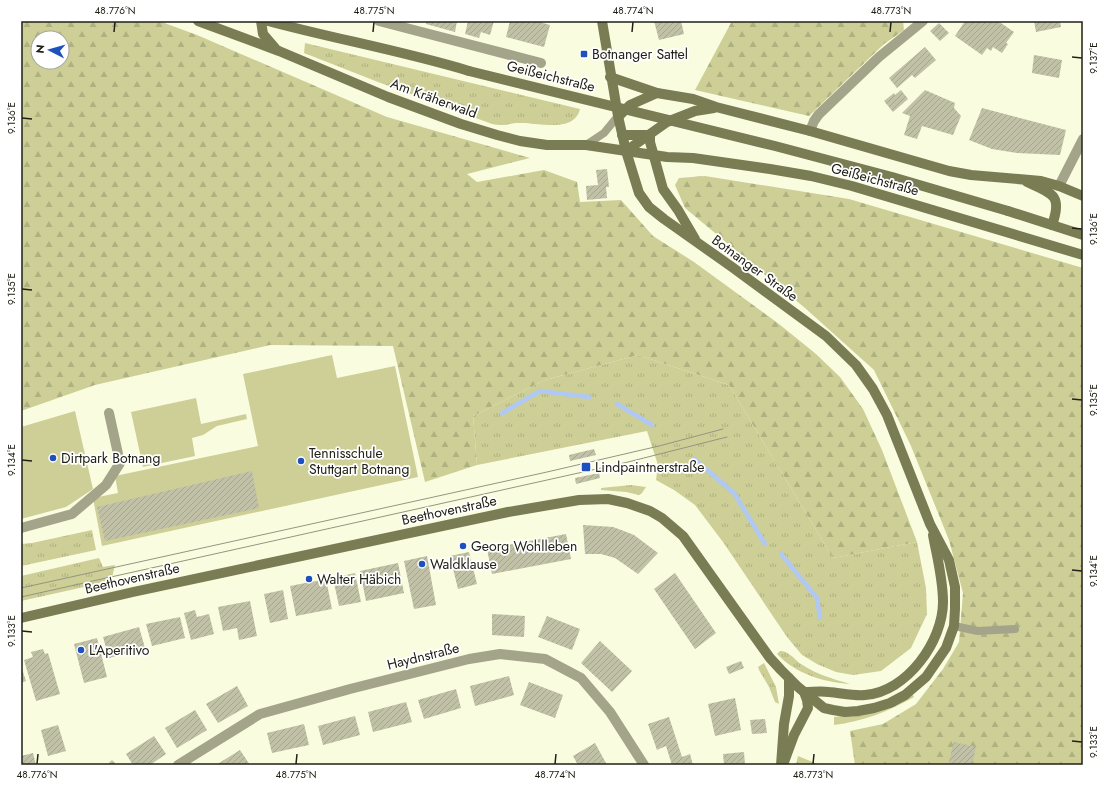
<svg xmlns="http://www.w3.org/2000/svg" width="1104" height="786" viewBox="0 0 1104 786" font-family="Jost,sans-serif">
<defs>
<pattern id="grass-tufts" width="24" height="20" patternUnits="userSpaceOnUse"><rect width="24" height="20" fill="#cdcf96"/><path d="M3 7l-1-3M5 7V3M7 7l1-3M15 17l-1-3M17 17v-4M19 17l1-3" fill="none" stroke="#b0b181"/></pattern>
<pattern id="forest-firs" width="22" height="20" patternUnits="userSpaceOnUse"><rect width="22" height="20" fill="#cdcf96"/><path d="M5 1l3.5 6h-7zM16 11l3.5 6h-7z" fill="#b0b181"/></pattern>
<pattern id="building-hatch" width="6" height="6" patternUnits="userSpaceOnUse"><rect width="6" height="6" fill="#c0c1a7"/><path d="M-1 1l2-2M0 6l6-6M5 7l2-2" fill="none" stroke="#a5a68f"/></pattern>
</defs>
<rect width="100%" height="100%" fill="#fafce0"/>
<g fill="url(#grass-tufts)">
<path d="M 305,43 L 580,109 C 574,134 537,122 519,123 C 507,123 506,127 492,124 L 378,82 L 304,53 Z"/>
<polygon points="638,355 729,385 833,558 917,542 926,588 927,614 911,648 881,671 853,675 836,672 817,664 802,655 787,637 723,542 695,505 674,490 656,480 658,465 647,431 477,465 473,416 545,380"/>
<polygon points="631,485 646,487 642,493 639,495 626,492 601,490 601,488"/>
<polygon points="92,530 96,550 21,566 21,544 32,543"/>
<polygon points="99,558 103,567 115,565 111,581 21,601 21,576"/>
<path d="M 780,651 C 788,650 795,660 801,664 C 816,674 833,679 850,684 C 823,682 796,674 777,654 Z"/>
<polygon points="764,663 776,687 779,704 775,702 769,687 759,670 758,667"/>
<path d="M 912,694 L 914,697 C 890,711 861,722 834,725 L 834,717 L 843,716 Z"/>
</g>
<g fill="url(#forest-firs)" fill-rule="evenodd">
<path d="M 21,21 L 159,21 L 197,35 L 387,117 L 530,158 L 467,174 L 477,182 L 544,170 L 577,182 L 580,202 L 621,200 L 653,236 L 694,262 L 779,324 L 816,354 L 840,377 L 863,409 L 882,450 L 917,542 L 833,558 L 729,385 L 638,355 L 545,380 L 473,416 L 477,465 L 425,482 L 393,346 L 270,345 L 95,385 L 21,411 ZM 38,38 L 62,38 L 62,62 L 38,62 Z"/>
<polygon points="732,21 903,21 904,30 884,44 809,116 695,90"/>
<polygon points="705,176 849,199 1083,268 1083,765 855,765 850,731 883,724 916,704 943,669 959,642 963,593 949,540 911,446 874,370 805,308 685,208 675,185 679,178"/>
<polygon points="798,756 820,765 796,765"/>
</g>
<g fill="#cdcf96">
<polygon points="332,355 337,378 395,366 418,477 102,546 93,498 118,493 115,476 258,446 243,374"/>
<polygon points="196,398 201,424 246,414 247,419 217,426 203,435 192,438 195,456 143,467 131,412"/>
<polygon points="75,411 93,489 66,507 21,519 21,427"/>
</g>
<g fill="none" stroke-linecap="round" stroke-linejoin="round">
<g stroke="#b0c8f4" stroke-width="4.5">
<polyline points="617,404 652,425"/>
<polyline points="502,413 540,391 589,397"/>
<polyline points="694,459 734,493 765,544"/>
<polyline points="781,554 817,598 820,618"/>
</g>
</g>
<g fill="url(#building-hatch)">
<polygon points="427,21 457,21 455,32 426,24"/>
<polygon points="468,21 494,21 490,35 481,32 479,38 465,34"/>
<polygon points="510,21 536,21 550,25 544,47 506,37"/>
<polygon points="654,21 681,21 684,34 659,40"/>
<polygon points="965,21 998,21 1014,32 1006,43 1008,44 1002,53 993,47 991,51 987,48 982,55 955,36"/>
<polygon points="1034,21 1060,21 1061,27 1036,32"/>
<polygon points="939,23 949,33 940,41 930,31"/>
<polygon points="925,47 936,60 915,78 912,75 897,88 889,78"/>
<polygon points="1034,55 1062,60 1059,78 1032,73"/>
<polygon points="901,90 908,99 893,112 884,101 894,93 895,95"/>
<polygon points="925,90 955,103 954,108 961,116 953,135 922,126 917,139 904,135 910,116 902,113"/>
<polygon points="982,108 1066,130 1060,155 1017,153 992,149 969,140"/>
<polygon points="607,169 609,187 606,187 607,198 587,200 586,186 598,185 596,170"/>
<polygon points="594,449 596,455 570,461 569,455"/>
<polygon points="252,471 259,508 105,541 97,507"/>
<polygon points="599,473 600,478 576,484 575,478"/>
<polygon points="583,525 613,527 624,531 634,535 658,553 638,574 615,558 601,554 585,554"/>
<polygon points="566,534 571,559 492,574 487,549"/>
<polygon points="469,552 477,584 458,589 450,556"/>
<polygon points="427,556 436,605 414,609 404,561"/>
<polygon points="398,563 404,593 366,601 360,571"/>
<polygon points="355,573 361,602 339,606 333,578"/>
<polygon points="675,573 716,633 695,649 654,589"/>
<polygon points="326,579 332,609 296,616 290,586"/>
<polygon points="283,590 288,619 270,623 264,594"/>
<polygon points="250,601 257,636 239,640 237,628 223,631 218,607"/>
<polygon points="195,610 197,617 209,614 214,634 191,640 184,613"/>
<polygon points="492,614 525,616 524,637 492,635"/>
<polygon points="547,616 580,629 572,650 538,637"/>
<polygon points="180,617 185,638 152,646 146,624"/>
<polygon points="139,627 145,648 109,658 103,637"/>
<polygon points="97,638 107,677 84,683 74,644"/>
<polygon points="600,641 632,671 612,692 581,663"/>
<polygon points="43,649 45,654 48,653 60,694 36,701 24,660 33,657 31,652"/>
<polygon points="741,661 744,668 729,674 726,667"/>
<polygon points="21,666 26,681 21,683"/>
<polygon points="509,676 514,695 475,706 470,686"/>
<polygon points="529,682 563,695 555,718 520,705"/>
<polygon points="237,686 248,706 218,723 206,704"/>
<polygon points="456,689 461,708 424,719 418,700"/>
<polygon points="735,698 741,730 715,736 708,704"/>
<polygon points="406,702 412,722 373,732 368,712"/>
<polygon points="195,710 207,730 177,748 165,728"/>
<polygon points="355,716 360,735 323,745 318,726"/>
<polygon points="669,717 682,757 690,754 693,765 672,765 666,746 657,750 648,724"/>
<polygon points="765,719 767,733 752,734 750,720"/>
<polygon points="304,724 309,745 272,753 267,733"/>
<polygon points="58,725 66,751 48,756 41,730"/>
<polygon points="154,736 166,754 150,765 133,765 126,754"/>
<polygon points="954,742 976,747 972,765 948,765"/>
<polygon points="595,743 607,765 578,765 573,756"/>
<polygon points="240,750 250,765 216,765"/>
<polygon points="744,752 745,765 724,765 723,754"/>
<polygon points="33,753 36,765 21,765 21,756"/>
<polygon points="112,760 117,765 107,765"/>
</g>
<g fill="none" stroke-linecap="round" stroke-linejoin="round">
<g stroke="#a3a489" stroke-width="8">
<polyline points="586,145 604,133 618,116"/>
<polyline points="954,626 978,631 1015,629"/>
</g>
<g stroke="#a3a489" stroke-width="10">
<polyline points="379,21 541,63"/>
<polyline points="810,131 814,121 819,114 879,57 923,21"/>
<polyline points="1059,186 1083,139"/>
<polyline points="21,528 72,514 106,485 120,463 109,413"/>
<polyline points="178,765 260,714 350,689 469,659 500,654 545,659 581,678 610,712 644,765"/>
</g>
<g stroke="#7a7c53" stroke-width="10">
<polyline points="198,21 279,51 388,97 461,124 497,135 520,141 547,145 586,145 667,157 693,158 770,169 811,176 852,186 1083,255"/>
<polyline points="261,21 263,34 275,48"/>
<path d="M 268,21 C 335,39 403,51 469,71"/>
<polyline points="610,77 657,93 693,99 716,107 810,131 949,171 971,175 1041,181 1059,186 1083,196"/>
<polyline points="620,115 630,105 657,93"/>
<polyline points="622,135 650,135"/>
<polyline points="650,135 650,142 663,189 678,210 695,239"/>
<polyline points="626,151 667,122 695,111 714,108"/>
<path d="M 1027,182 C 1052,193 1063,195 1052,225"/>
<polyline points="1008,211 1083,235"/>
<polyline points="21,618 133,592 508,512 579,500 608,499 627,503 650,511 662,518 683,536 770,658 781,670 798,687 824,708 833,710 845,712 858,711 874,708 890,703 905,695 926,677 946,648 954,626 955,609 955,587 949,560 930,524 887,415 873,389 856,365 826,336 732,267 664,219 649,207 639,193 626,151 618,116 602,21"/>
<path d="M 804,692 C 813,692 821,691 829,692 C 841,693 853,696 865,695 C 907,692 943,641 943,602 C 943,579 937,557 933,535"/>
<polyline points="784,762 794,735 808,708 807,700 804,692"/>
<polyline points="781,765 784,724 789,696 789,678"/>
</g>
<g stroke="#949582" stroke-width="1">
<polyline points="21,588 547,472 659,446 723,429"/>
<polyline points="21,597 628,462 727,437"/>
</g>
<polyline stroke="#7a7c53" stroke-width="10" points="469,71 775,146 892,177 1008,211"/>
</g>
<path fill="none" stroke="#212117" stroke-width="1.5" d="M 114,32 L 115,22M 373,32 L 374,22M 632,32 L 633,22M 890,32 L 891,22M 1072,57 L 1082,58M 22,118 L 32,119M 1072,228 L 1082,229M 22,289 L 32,290M 1072,399 L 1082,400M 22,460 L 32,461M 1072,570 L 1082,571M 22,631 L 32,632M 1072,741 L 1082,742M 37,764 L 38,754M 296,764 L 297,754M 555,764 L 556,754M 813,764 L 814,754"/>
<g fill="#1f51be" stroke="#fff" stroke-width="1.5">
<rect x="580" y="50" width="8" height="8" rx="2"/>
<circle cx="53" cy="458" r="4"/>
<circle cx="301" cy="461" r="4"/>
<rect x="581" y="462" width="10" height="10" rx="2"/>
<circle cx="463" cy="546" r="4"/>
<circle cx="422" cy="564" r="4"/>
<circle cx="309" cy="579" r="4"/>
<circle cx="81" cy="650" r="4"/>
</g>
<g text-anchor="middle" stroke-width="3.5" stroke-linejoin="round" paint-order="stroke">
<g font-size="14" fill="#212117" stroke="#fff" text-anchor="start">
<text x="592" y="59">Botnanger Sattel</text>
<text x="309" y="458">Tennisschule<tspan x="309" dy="16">Stuttgart Botnang</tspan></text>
<text x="61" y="463">Dirtpark Botnang</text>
<text x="595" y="472">Lindpaintnerstraße</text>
<text x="471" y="551">Georg Wohlleben</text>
<text x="430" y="569">Waldklause</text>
<text x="317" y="584">Walter Häbich</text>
<text x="89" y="655">L'Aperitivo</text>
</g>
<g font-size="14" fill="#212117" stroke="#fff">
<text transform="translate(551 76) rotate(14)" y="5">Geißeichstraße</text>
<text transform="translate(434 98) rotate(20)" y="5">Am Kräherwald</text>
<text transform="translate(875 179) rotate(15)" y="5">Geißeichstraße</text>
<text transform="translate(755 268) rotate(36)" y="5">Botnanger Straße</text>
<text transform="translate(449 510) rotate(-12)" y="5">Beethovenstraße</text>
<text transform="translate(132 578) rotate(-13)" y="5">Beethovenstraße</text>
<text transform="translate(423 656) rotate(-14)" y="5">Haydnstraße</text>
</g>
</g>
<rect width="1104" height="786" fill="none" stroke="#ffffff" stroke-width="44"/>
<g transform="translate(50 50) rotate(276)"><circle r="19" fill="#ffffff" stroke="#a6a6a2"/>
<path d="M0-3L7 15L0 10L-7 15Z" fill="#1f51be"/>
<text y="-6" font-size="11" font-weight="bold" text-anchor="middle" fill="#212117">N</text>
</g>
<rect x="22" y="22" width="1060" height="742" fill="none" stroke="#212117" stroke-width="1.5"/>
<g font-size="10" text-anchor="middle" fill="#212117">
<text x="115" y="14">48.776°N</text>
<text x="374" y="14">48.775°N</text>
<text x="633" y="14">48.774°N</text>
<text x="891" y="14">48.773°N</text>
<text transform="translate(1093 58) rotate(-90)" y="4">9.137°E</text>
<text transform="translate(11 118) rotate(-90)" y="4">9.136°E</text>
<text transform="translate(1093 229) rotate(-90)" y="4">9.136°E</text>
<text transform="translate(11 289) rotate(-90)" y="4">9.135°E</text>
<text transform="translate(1093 400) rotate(-90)" y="4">9.135°E</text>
<text transform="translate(11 460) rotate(-90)" y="4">9.134°E</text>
<text transform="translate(1093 571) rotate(-90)" y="4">9.134°E</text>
<text transform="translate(11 631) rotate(-90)" y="4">9.133°E</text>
<text transform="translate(1093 742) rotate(-90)" y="4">9.133°E</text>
<text x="37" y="778">48.776°N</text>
<text x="296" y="778">48.775°N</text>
<text x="555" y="778">48.774°N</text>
<text x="813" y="778">48.773°N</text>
</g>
</svg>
